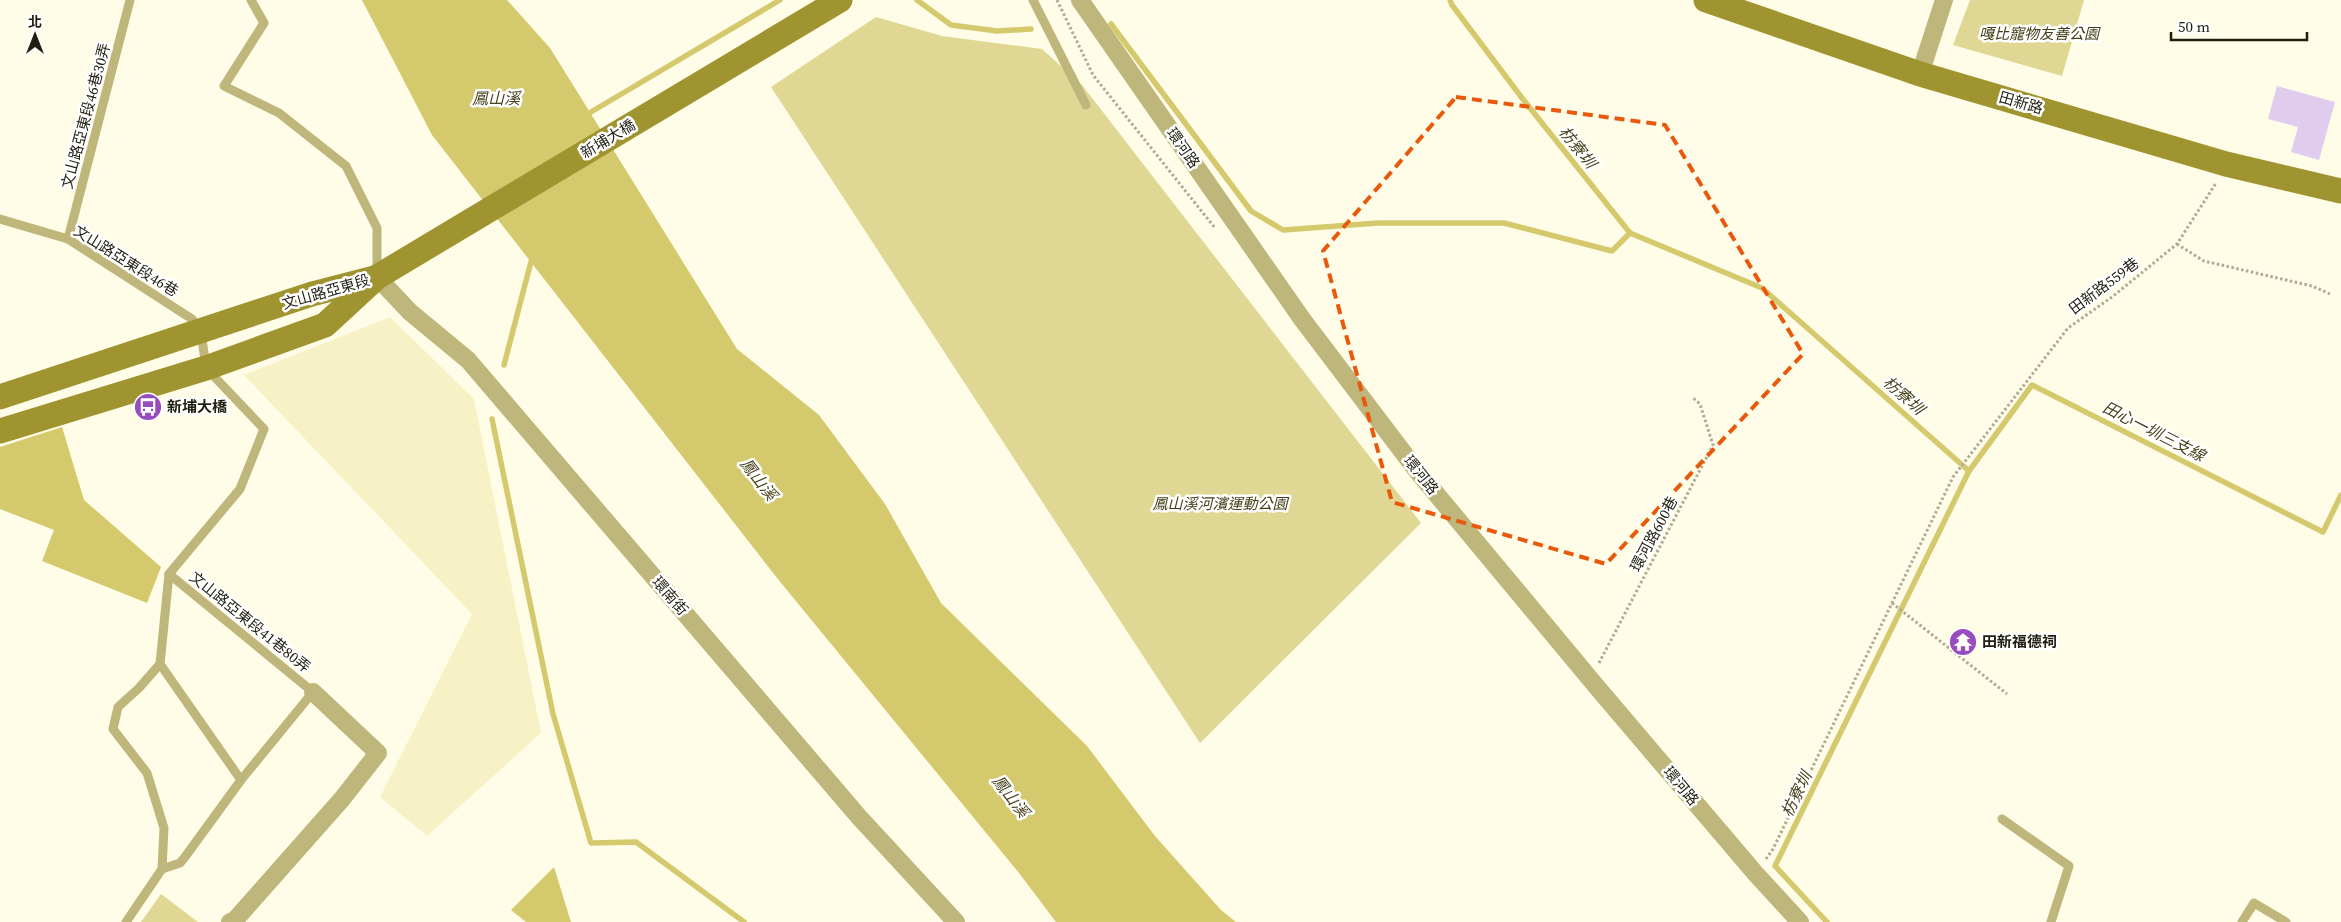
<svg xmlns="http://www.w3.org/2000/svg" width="2341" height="922" viewBox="0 0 2341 922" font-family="'Source Serif 4','Noto Sans TC',serif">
<rect width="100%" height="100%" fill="#fffce7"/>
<polygon fill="#f7f2c6" points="390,317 474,399 541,733 427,836 380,797 472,614 244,375"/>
<g fill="#dfd793">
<polygon points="1970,0 2084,0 2062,76 1953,45"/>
<polygon points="876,17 942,36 1042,49 1082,85 1421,523 1200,743 771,87"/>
<polygon points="161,894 198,922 141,922"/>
</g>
<g fill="#d5c96e">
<polygon points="362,0 507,0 550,48 737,349 819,415 885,504 941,603 1087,746 1155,836 1221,910 1236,922 1056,922 1019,873 777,578 432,135"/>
<polygon points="62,427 84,500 161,567 147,603 42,561 54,530 0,509 0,447"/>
<polygon points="554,867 571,922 526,922 511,910"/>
</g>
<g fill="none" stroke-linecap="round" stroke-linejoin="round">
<g stroke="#d5c96e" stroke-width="5.5">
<polyline points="917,0 951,25 997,31 1031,29"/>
<polyline points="1450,0 1452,5 1522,98 1630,233 1762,288 1969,471"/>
<polyline points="1111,24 1251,211 1283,230 1378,223 1504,223 1612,251 1630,233"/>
<polyline points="591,112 780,0"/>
<polyline points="504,365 532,258"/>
<polyline points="492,419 553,714 591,843 636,842 744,922"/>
<polyline points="1827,922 1775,866 1969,471 2032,385 2323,532 2341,495"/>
</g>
</g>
<polygon fill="#e0ccec" points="2277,86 2335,102 2319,160 2291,152 2298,127 2268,119"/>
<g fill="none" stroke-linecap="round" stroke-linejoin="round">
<g stroke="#adaa98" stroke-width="3" stroke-dasharray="2.5 2.5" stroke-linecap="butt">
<polyline points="1057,0 1093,75 1215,228"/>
<polyline points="2177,244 2204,261 2312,286 2330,294"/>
<polyline points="1892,603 2007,694"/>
<polyline points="1599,663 1713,445 1700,404 1693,398"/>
<polyline points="1766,859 1773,849 1953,477 2068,328 2112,297 2177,244 2216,183"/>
</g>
<g stroke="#beb67b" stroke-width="9">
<polyline points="251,0 264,23 224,86 279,113 346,166 377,228 377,275"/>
<polyline points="1033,0 1086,105"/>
<polyline points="0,219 68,239 192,319 201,331 206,368 264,429 240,489 169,574 160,664"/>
<polyline points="68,239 130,0"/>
<polyline points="160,664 241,780"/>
<polyline points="2002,819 2069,866 2051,922"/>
<polyline points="162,869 180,863 185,857 241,780 313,692 169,574"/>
<polyline points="126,922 162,869 164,828 147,773 113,729 118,707 139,688 160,664"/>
<polyline points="2242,922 2254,903 2286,922"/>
</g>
<g stroke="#beb67b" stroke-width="18">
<polyline points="1080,0 1302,319 1418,472 1596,686 1755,873 1800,922"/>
<polyline points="1920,74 1944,0"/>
<polyline points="377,277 410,312 468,360 859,817 956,922"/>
<polyline points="230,922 235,920 342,799 378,753 313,692"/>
</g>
<g stroke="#a09430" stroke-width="25">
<polyline points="1706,0 1920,74 2226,164 2341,191"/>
<polyline points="0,397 312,294 374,278"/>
<polyline points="0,431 206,368 325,325 377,277 840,0"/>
</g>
</g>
<path fill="none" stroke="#e8590c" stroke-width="4" stroke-dasharray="10 6" stroke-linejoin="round" d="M 1456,97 L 1665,125 L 1803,354 L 1606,564 L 1392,502 L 1323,251 Z"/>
<defs>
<symbol id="bus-disc" viewBox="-11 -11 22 22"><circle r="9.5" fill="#984dbe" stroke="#fff"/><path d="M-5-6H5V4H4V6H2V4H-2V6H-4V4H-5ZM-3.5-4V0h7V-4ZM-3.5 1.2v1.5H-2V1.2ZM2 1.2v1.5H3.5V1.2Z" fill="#fff"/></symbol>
<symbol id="temple-disc" viewBox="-11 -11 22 22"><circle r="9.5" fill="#984dbe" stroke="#fff"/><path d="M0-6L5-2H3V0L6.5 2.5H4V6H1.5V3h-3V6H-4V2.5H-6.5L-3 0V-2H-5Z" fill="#fff"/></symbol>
</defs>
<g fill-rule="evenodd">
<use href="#bus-disc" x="132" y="391" width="32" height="32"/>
<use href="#temple-disc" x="1947" y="626" width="32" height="32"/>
</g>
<g text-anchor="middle" stroke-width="5" stroke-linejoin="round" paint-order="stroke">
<g font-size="15" font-style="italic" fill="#433e17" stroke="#fff">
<text x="2039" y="39">嘎比寵物友善公園</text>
<text x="1220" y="509">鳳山溪河濱運動公園</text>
</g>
<g font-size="15" fill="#201f12" stroke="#fff">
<text transform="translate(2021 103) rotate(16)" y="5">田新路</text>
<text transform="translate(86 116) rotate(-75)" y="5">文山路亞東段46巷30弄</text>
<text transform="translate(608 139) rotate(-31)" y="5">新埔大橋</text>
<text transform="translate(1183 148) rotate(55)" y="5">環河路</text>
<text transform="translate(126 261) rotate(32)" y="5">文山路亞東段46巷</text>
<text transform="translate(2104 286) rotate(-37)" y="5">田新路559巷</text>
<text transform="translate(326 292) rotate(-16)" y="5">文山路亞東段</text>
<text transform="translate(1421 475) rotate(51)" y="5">環河路</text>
<text transform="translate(1654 534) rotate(-62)" y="5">環河路600巷</text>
<text transform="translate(670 596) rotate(49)" y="5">環南街</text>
<text transform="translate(250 622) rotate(39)" y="5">文山路亞東段41巷80弄</text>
<text transform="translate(1681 786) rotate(50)" y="5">環河路</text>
</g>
<g font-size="15" font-weight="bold" fill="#201f12" stroke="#fff" text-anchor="start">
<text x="167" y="412">新埔大橋</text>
<text x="1982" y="647">田新福德祠</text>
</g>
<g font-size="16" font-style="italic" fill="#49441d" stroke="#fff">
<text x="496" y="104">鳳山溪</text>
<text transform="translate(1578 147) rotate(51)" y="6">枋寮圳</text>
<text transform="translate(1904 395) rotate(42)" y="6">枋寮圳</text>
<text transform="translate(2154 431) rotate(27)" y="6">田心一圳三支線</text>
<text transform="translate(759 479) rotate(52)" y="6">鳳山溪</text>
<text transform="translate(1796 794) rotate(-64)" y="6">枋寮圳</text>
<text transform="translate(1011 796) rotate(52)" y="6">鳳山溪</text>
</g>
</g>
<g transform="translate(35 35)" stroke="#ffffff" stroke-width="4" paint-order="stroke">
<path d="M0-4L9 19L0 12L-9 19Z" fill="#201f12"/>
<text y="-8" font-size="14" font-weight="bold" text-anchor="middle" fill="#201f12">北</text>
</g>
<path d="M2171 32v8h136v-8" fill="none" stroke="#201f12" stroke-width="2.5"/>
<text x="2178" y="32" font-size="15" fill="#201f12" stroke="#ffffff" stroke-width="4" paint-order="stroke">50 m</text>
</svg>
